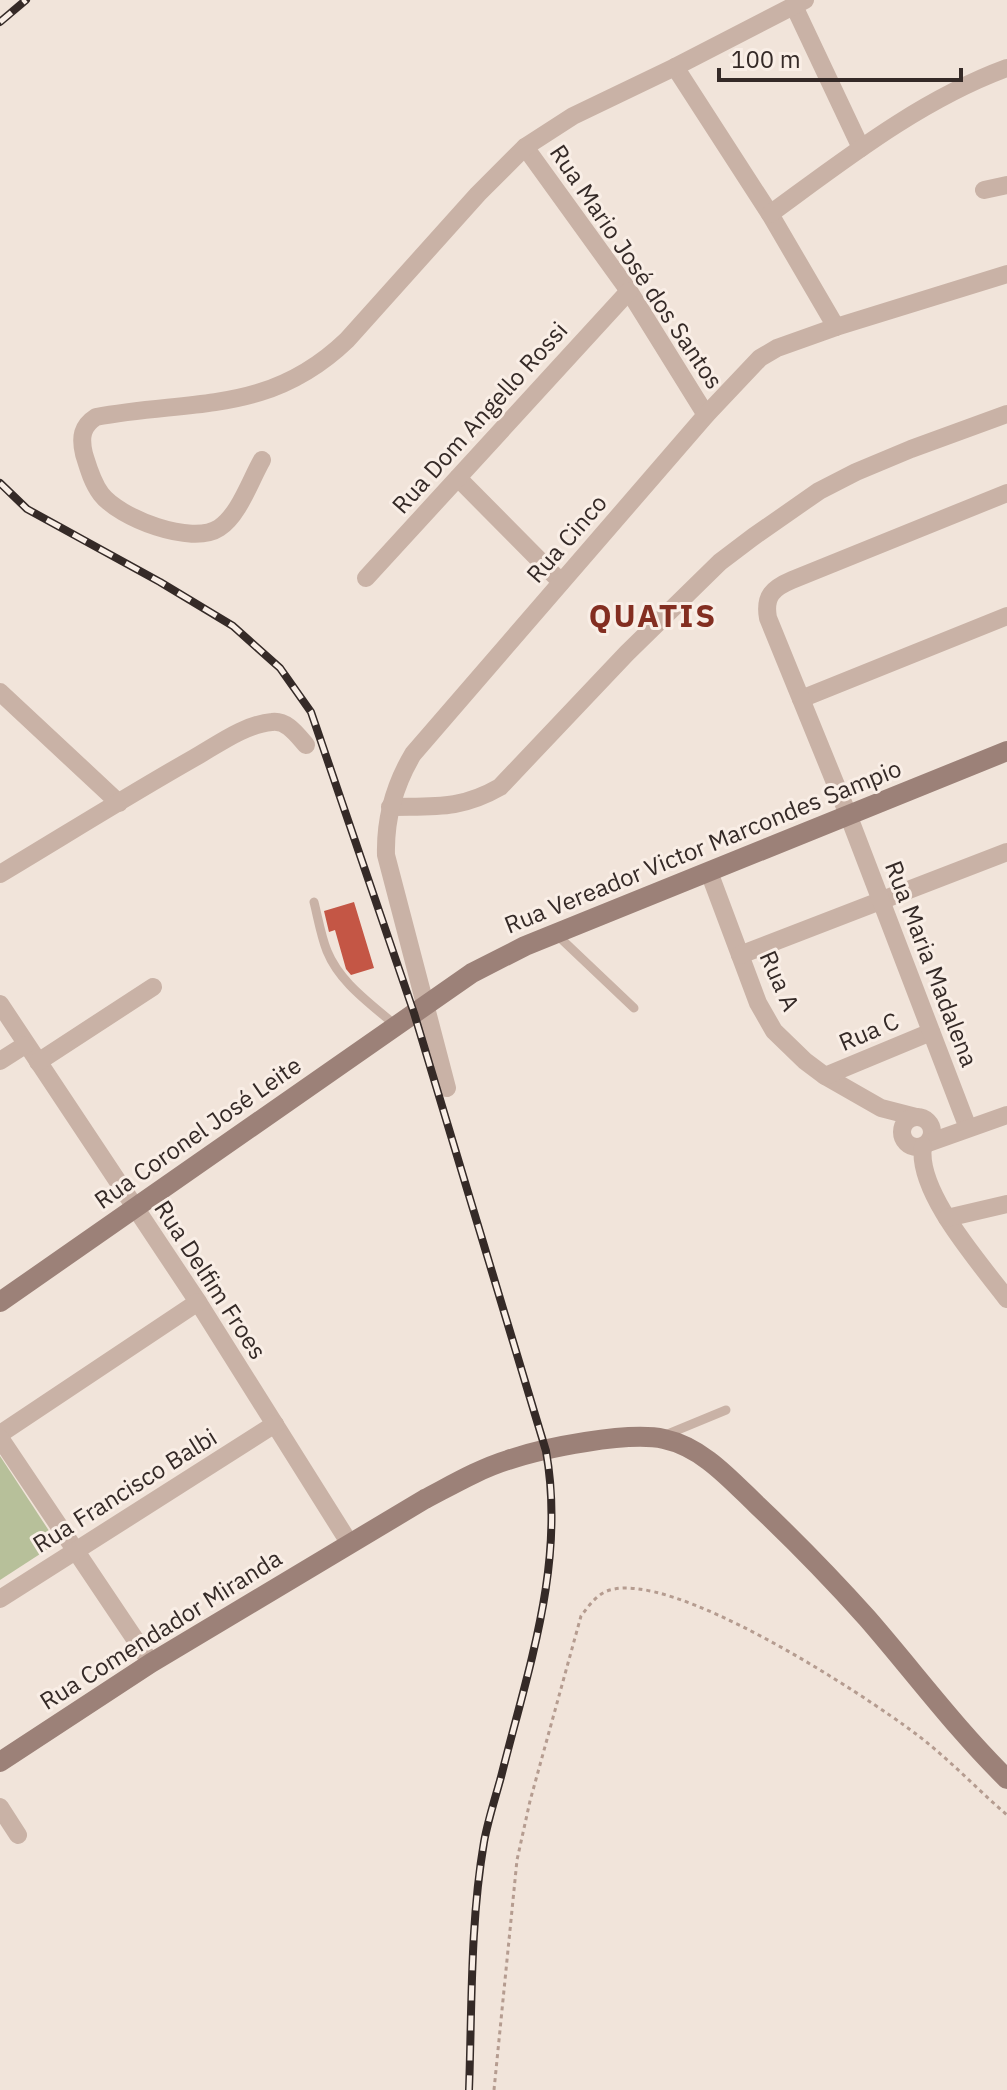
<svg xmlns="http://www.w3.org/2000/svg" width="1007" height="2090" viewBox="0 0 1007 2090" font-family="'IBM Plex Sans',sans-serif">
<rect width="100%" height="100%" fill="#f1e4da"/>
<polygon fill="#b7c09a" points="0,1456 57,1543 0,1580"/>
<polygon fill="#c45645" points="354,902 374,968 351,975 346,969 335,930 329,932 324,911"/>
<g fill="none" stroke-linecap="round" stroke-linejoin="round">
<path stroke="#b59c90" stroke-width="3" stroke-dasharray="4 4" stroke-linecap="butt" d="M 494,2090 L 517,1860 L 530,1801 L 581,1616 C 588,1607 595,1596 607,1591 C 670,1567 863,1694 916,1734 C 948,1758 977,1789 1007,1815"/>
<g stroke="#c9b2a6" stroke-width="9">
<path d="M 314,902 C 318,918 321,936 327,951 C 340,983 370,1003 395,1025"/>
<polyline points="556,934 634,1008"/>
<polyline points="663,1436 726,1410"/>
</g>
<g stroke="#c9b2a6" stroke-width="18">
<polyline points="794,6 861,148"/>
<polyline points="675,67 770,214 836,327"/>
<polyline points="525,147 629,291 706,415"/>
<polyline points="984,190 1007,185"/>
<path d="M 770,214 C 844,160 920,100 1007,68"/>
<path d="M 262,460 C 250,481 239,515 219,528 C 192,546 119,518 101,494 C 92,482 88,467 84,454 C 80,437 82,426 96,417 C 193,399 269,415 347,340 L 478,194 L 525,147 L 573,116 L 675,67 L 805,0"/>
<polyline points="458,478 561,582"/>
<polyline points="366,578 629,291"/>
<polyline points="0,692 119,803"/>
<polyline points="801,699 1007,616"/>
<path d="M 390,807 C 434,806 460,810 500,787 L 627,653 L 720,562 L 753,537 L 819,491 L 856,472 L 911,449 L 1007,414"/>
<polyline points="709,872 758,1003 774,1031 805,1061 825,1076 881,1108 916,1117"/>
<path d="M 0,874 C 65,835 129,795 194,758 C 217,745 245,724 272,722 C 287,720 297,735 306,745"/>
<polyline points="740,955 1007,852"/>
<polyline points="0,1004 198,1302 350,1544"/>
<polyline points="0,1061 25,1045"/>
<polyline points="38,1062 153,987"/>
<polyline points="825,1076 931,1032"/>
<path d="M 447,1088 L 386,855 C 385,818 394,786 413,754 L 706,415 L 760,358 L 777,348 L 836,327 L 1007,274"/>
<circle cx="917" cy="1132" r="15"/>
<path d="M 968,1128 L 849,817 L 768,618 C 764,596 773,588 792,580 L 1007,493"/>
<polyline points="928,1143 1007,1115"/>
<path d="M 923,1146 C 916,1192 980,1263 1007,1299"/>
<polyline points="947,1218 1007,1204"/>
<polyline points="0,1434 198,1302"/>
<polyline points="0,1438 151,1663"/>
<polyline points="0,1599 275,1424"/>
<polyline points="0,1807 18,1835"/>
</g>
<g stroke="#9c8178" stroke-width="20">
<polyline points="0,1302 472,973 525,946 1007,751"/>
<path d="M 0,1762 L 151,1663 L 425,1499 C 452,1485 479,1469 508,1460 C 543,1448 628,1431 664,1439 C 702,1447 730,1479 757,1505 C 795,1541 832,1579 867,1618 C 914,1672 956,1729 1007,1779"/>
</g>
<defs>
<g id="rail">
<polyline points="0,22 26,0"/>
<path d="M 0,483 L 27,509 L 160,582 L 233,626 L 280,668 L 311,712 L 414,1013 L 546,1451 C 566,1563 528,1669 501,1777 C 495,1799 488,1820 484,1842 C 470,1924 472,2008 469,2090"/>
</g>
</defs>
<use href="#rail" stroke="#352a27" stroke-width="8"/>
<use href="#rail" stroke="#f9eee6" stroke-width="5" stroke-dasharray="15" stroke-linecap="butt"/>
</g>
<g text-anchor="middle" stroke-width="6" stroke-linejoin="round" paint-order="stroke">
<g font-size="24" fill="#352a27" stroke="#f9eee6">
<text transform="translate(636 267) rotate(56)" y="8">Rua Mario José dos Santos</text>
<text transform="translate(480 418) rotate(-48)" y="8">Rua Dom Angello Rossi</text>
<text transform="translate(567 539) rotate(-49)" y="8">Rua Cinco</text>
<text transform="translate(703 847) rotate(-22)" y="8">Rua Vereador Victor Marcondes Sampio</text>
<text transform="translate(931 964) rotate(69)" y="8">Rua Maria Madalena</text>
<text transform="translate(779 981) rotate(66)" y="8">Rua A</text>
<text transform="translate(869 1032) rotate(-23)" y="8">Rua C</text>
<text transform="translate(198 1133) rotate(-35)" y="8">Rua Coronel José Leite</text>
<text transform="translate(210 1280) rotate(57)" y="8">Rua Delfim Froes</text>
<text transform="translate(125 1491) rotate(-32)" y="8">Rua Francisco Balbi</text>
<text transform="translate(161 1630) rotate(-32)" y="8">Rua Comendador Miranda</text>
</g>
<g font-size="32" font-weight="bold" letter-spacing="2" fill="#832e21" stroke="#f9eee6">
<text x="653" y="627">QUATIS</text>
</g>
</g>
<path d="M719 68v12h242v-12" fill="none" stroke="#352a27" stroke-width="4"/>
<text x="731" y="68" font-size="24" fill="#352a27" stroke="#f9eee6" stroke-width="6" paint-order="stroke">100 m</text>
</svg>
